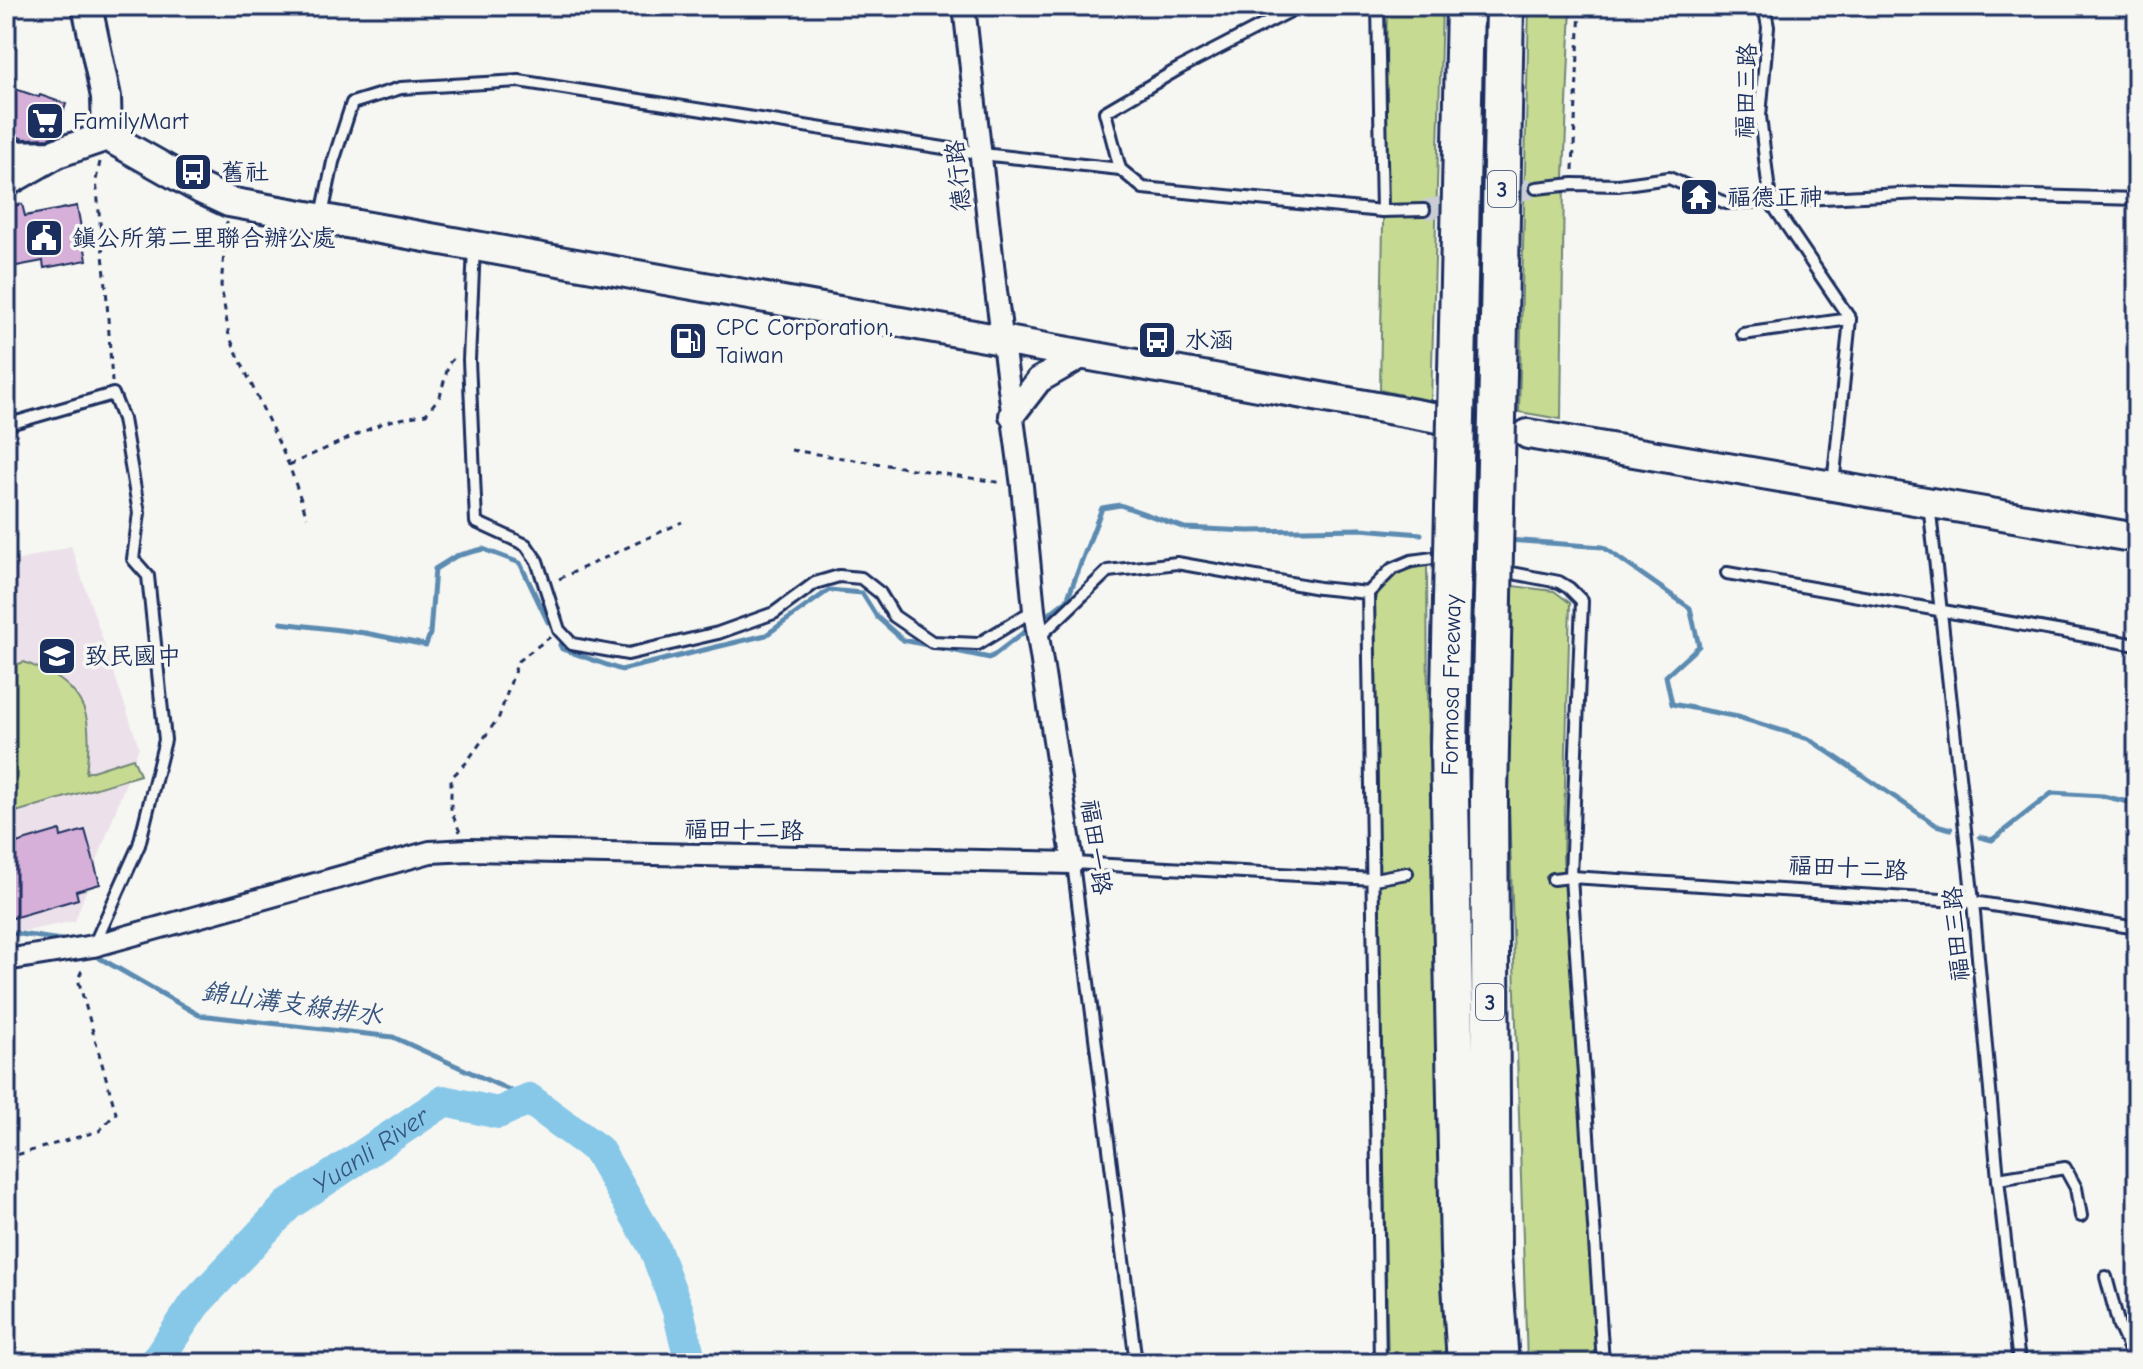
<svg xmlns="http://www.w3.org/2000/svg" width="2143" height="1369" viewBox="0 0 2143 1369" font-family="'Comic Neue','LXGW WenKai TC',sans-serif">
<rect width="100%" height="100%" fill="#f6f6f2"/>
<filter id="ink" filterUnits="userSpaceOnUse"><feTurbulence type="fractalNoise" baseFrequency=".0125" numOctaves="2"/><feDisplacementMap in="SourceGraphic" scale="16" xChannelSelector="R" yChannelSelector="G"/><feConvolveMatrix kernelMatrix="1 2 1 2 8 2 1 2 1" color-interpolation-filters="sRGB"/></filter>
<g filter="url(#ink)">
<polygon fill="#ece1ea" points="71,546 139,747 75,921 6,935 6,564"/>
<g fill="#c6db91" stroke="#708578" stroke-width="2">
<polygon points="1387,6 1442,6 1431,402 1380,390"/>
<polygon points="1529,6 1571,6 1564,177 1561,419 1519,412"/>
<path d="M 1427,566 L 1428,714 L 1443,1244 L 1451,1363 L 1388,1363 L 1372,605 C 1385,578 1397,569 1427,566 Z"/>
<polygon points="1513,586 1554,591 1570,603 1563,858 1598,1363 1527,1363 1508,776"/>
<path d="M 24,662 C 35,667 49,671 59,679 C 94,703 90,736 86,773 L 133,758 L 140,775 L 6,815 L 6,668 Z"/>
</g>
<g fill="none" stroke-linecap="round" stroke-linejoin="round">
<g stroke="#5c8bb1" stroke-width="5">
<polyline points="1507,540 1603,547 1690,608 1699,646 1666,676 1672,704 1738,717 1809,739 1936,825 1951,829"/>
<polyline points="1049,614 1067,600 1102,508 1120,505 1185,528 1248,531 1361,529 1421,534"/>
<polyline points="281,623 365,633 426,645 430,634 435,569 456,556 483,549 520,563 548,622"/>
<polyline points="560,645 562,649 621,670 766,635 829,590 862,593 877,617 903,640 990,658 1023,633"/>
<polyline points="1980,837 1992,840 2052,793 2103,796 2137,804"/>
<polyline points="6,932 68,941"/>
<polyline points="91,953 199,1015 393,1037 529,1099"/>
</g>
<path stroke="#87c8e8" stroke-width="32" id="s1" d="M 155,1363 L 195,1304 L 288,1205 L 444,1101 L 498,1113 L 529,1099 L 598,1150 L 654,1247 L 678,1311 L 691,1363"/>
</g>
<g fill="#d6b0d9" stroke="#1b2f5e" stroke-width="2">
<polygon points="6,86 39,97 40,95 66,104 55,136 49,138 24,139 6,133"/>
<polygon points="22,204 25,216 77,206 87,260 44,268 43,261 6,268 6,208"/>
<polygon points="60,830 61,837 85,830 100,884 76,891 78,899 6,920 6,846"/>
</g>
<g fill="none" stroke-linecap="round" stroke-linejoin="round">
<polyline stroke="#caced4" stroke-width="20" stroke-dasharray="20 10" stroke-linecap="butt" points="1424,210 1536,188"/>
<defs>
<g id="service">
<polyline points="1378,6 1382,211"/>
<polyline points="1764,6 1768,27 1760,116 1770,201 1850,319 1833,485"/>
<polyline points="1120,169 1105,112 1180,68 1300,6"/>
<polyline points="1536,188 1573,184 1618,185 1669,178 1726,203 1922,193 2137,199"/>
<polyline points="322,215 333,162 352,103 401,88 519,81 982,154 1120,169 1143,188 1382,211 1424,210"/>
<polyline points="474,247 469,360 476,522 526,545 537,561 559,630 572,644 628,654 718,633 774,613 815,583 839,576 861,578 880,593 894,616 932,642 978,644 1034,610"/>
<polyline points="1743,334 1850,319"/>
<polyline points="6,425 113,394 123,419 139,513 133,559 148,576 165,740 139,845 95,943"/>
<polyline points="1929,504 1973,902 1998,1179 2019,1363"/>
<polyline points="1727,573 2137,645"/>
<polyline points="1368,593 1392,569 1411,561 1433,558 1559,582 1569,588 1582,601 1571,877 1603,1363"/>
<polyline points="1039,637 1108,571 1177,563 1319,588 1368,593 1380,1363"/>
<polyline points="1553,879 1571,877 1973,902 2137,928"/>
<polyline points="1998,1179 2065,1168 2076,1188 2081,1216"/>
<polyline points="2106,1277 2119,1326 2136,1363"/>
<polyline points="1136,1363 1073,863 1374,879 1407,873"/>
</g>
<polyline id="minor" points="6,960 93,946 430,852 469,850 1073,863 1034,610 1022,486 996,291 964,6"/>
<g id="tertiary">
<polyline points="6,154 57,153"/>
<polyline points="1012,415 1039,380 1083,355"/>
</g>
<g id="secondary">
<polyline points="87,6 106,97 107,136"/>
<polyline points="6,182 57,153 107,136 201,189 229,202 1438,418"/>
<polyline points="1528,434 2137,538"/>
</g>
<g id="motorway">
<polyline points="1457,372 1465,6"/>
<polyline points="1498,373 1505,6"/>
<polyline points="1492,641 1489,798 1492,1255 1500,1363"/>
<polyline points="1451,644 1449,747 1459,1252 1466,1363"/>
</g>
</defs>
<use href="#service" stroke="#1b2f5e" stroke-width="16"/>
<use href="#minor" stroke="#1b2f5e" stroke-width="26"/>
<use href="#tertiary" stroke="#1b2f5e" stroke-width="30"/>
<use href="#secondary" stroke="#1b2f5e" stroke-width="34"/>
<use href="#motorway" stroke="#1b2f5e" stroke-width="42"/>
<g stroke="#1b2f5e" stroke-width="3" stroke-dasharray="6 6" stroke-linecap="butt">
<polyline points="100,162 96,180 106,286 112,382"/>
<polyline points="1573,170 1580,6"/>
<polyline points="227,222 221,285 229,336 289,465 307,517"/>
<polyline points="791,450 1003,483"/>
<polyline points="289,465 385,422 426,414 440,396 449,363 455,357"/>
<polyline points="559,579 682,522"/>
<polyline points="460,832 451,811 451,778 466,763 499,717 518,661 550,637"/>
<polyline points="6,1158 99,1131 116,1113 78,979 83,968"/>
</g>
<use href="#service" stroke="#f6f6f2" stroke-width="10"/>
<use href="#minor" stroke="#f6f6f2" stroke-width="20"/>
<use href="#tertiary" stroke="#f6f6f2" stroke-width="24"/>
<use href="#secondary" stroke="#f6f6f2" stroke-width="28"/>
<use href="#motorway" stroke="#f6f6f2" stroke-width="36"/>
<defs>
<g id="motorway-bridge">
<polyline points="1492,641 1498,373"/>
<polyline points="1451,644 1457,372"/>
</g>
</defs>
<use href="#motorway-bridge" stroke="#1b2f5e" stroke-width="42" stroke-linecap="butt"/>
<use href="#motorway-bridge" stroke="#f6f6f2" stroke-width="36"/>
</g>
</g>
<defs>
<symbol id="supermarket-square" viewBox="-11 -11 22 22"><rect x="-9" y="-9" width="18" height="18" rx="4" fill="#1b2f5e" stroke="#f6f6f2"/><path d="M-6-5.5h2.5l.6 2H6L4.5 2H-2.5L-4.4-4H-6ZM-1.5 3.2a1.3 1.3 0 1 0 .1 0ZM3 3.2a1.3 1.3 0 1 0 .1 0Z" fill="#fff"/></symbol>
<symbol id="bus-square" viewBox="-11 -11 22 22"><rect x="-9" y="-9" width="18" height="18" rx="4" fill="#1b2f5e" stroke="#f6f6f2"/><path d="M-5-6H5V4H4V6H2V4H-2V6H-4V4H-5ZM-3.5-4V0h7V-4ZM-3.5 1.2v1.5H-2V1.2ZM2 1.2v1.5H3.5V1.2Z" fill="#fff"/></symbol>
<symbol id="temple-square" viewBox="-11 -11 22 22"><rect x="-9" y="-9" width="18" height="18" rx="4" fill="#1b2f5e" stroke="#f6f6f2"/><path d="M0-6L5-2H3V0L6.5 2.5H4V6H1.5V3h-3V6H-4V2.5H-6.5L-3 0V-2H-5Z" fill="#fff"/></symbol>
<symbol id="civic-square" viewBox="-11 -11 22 22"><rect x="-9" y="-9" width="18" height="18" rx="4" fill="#1b2f5e" stroke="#f6f6f2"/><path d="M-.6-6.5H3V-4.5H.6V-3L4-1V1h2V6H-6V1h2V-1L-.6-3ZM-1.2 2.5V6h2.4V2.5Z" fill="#fff"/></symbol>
<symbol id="fuel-square" viewBox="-11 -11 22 22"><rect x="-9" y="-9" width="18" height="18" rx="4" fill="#1b2f5e" stroke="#f6f6f2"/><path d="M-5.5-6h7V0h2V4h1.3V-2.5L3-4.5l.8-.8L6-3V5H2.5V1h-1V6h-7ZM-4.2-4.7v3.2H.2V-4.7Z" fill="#fff"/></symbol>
<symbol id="school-square" viewBox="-11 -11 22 22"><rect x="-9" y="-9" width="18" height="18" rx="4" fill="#1b2f5e" stroke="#f6f6f2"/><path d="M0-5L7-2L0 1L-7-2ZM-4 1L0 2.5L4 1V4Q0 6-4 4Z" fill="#fff"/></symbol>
</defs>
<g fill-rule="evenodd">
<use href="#supermarket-square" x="23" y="99" width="44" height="44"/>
<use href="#bus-square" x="171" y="150" width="44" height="44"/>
<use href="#temple-square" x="1677" y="175" width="44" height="44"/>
<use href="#civic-square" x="22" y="216" width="44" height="44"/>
<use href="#bus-square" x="1135" y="318" width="44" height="44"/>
<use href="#fuel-square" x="666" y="319" width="44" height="44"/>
<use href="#school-square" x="35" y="634" width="44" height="44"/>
</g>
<g text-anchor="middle" stroke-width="7" stroke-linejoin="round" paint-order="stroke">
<g fill="#f6f6f2" stroke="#5d6b8a" stroke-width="2">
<rect x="1488" y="171" width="28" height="36" rx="6"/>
<rect x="1476" y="984" width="28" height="36" rx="6"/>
</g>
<g font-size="22" font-weight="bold" fill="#1b2f5e">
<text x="1502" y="197">3</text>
<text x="1490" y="1010">3</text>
</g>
<g font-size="24" fill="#1b2f5e" stroke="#f6f6f2">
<text transform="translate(1746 91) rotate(-88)" y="8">福田三路</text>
<text transform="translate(958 176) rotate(-96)" y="8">德行路</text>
<text transform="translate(1451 685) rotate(-89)" y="8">Formosa Freeway</text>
<text transform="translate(744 830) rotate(1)" y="8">福田十二路</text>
<text transform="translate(1096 847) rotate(82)" y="8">福田一路</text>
<text transform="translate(1848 868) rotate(3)" y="8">福田十二路</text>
<text transform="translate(1956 934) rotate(-95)" y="8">福田三路</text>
</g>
<g font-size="24" fill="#1b2f5e" stroke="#f6f6f2" text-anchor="start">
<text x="73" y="129">FamilyMart</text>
<text x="221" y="180">舊社</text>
<text x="1727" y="205">福德正神</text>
<text x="72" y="246">鎮公所第二里聯合辦公處</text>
<text x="716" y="335">CPC Corporation,<tspan x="716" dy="28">Taiwan</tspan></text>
<text x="1185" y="348">水涵</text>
<text x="85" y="664">致民國中</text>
</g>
<g font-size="26" font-style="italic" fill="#365580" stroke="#f6f6f2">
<text transform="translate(292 1003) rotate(8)" y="9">錦山溝支線排水</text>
<text dy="9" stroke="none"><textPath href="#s1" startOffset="306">Yuanli River</textPath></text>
</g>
</g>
<rect width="2143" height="1369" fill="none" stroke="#f6f6f2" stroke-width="32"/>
<rect x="16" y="16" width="2111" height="1337" fill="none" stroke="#1b2f5e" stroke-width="3" filter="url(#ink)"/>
</svg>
